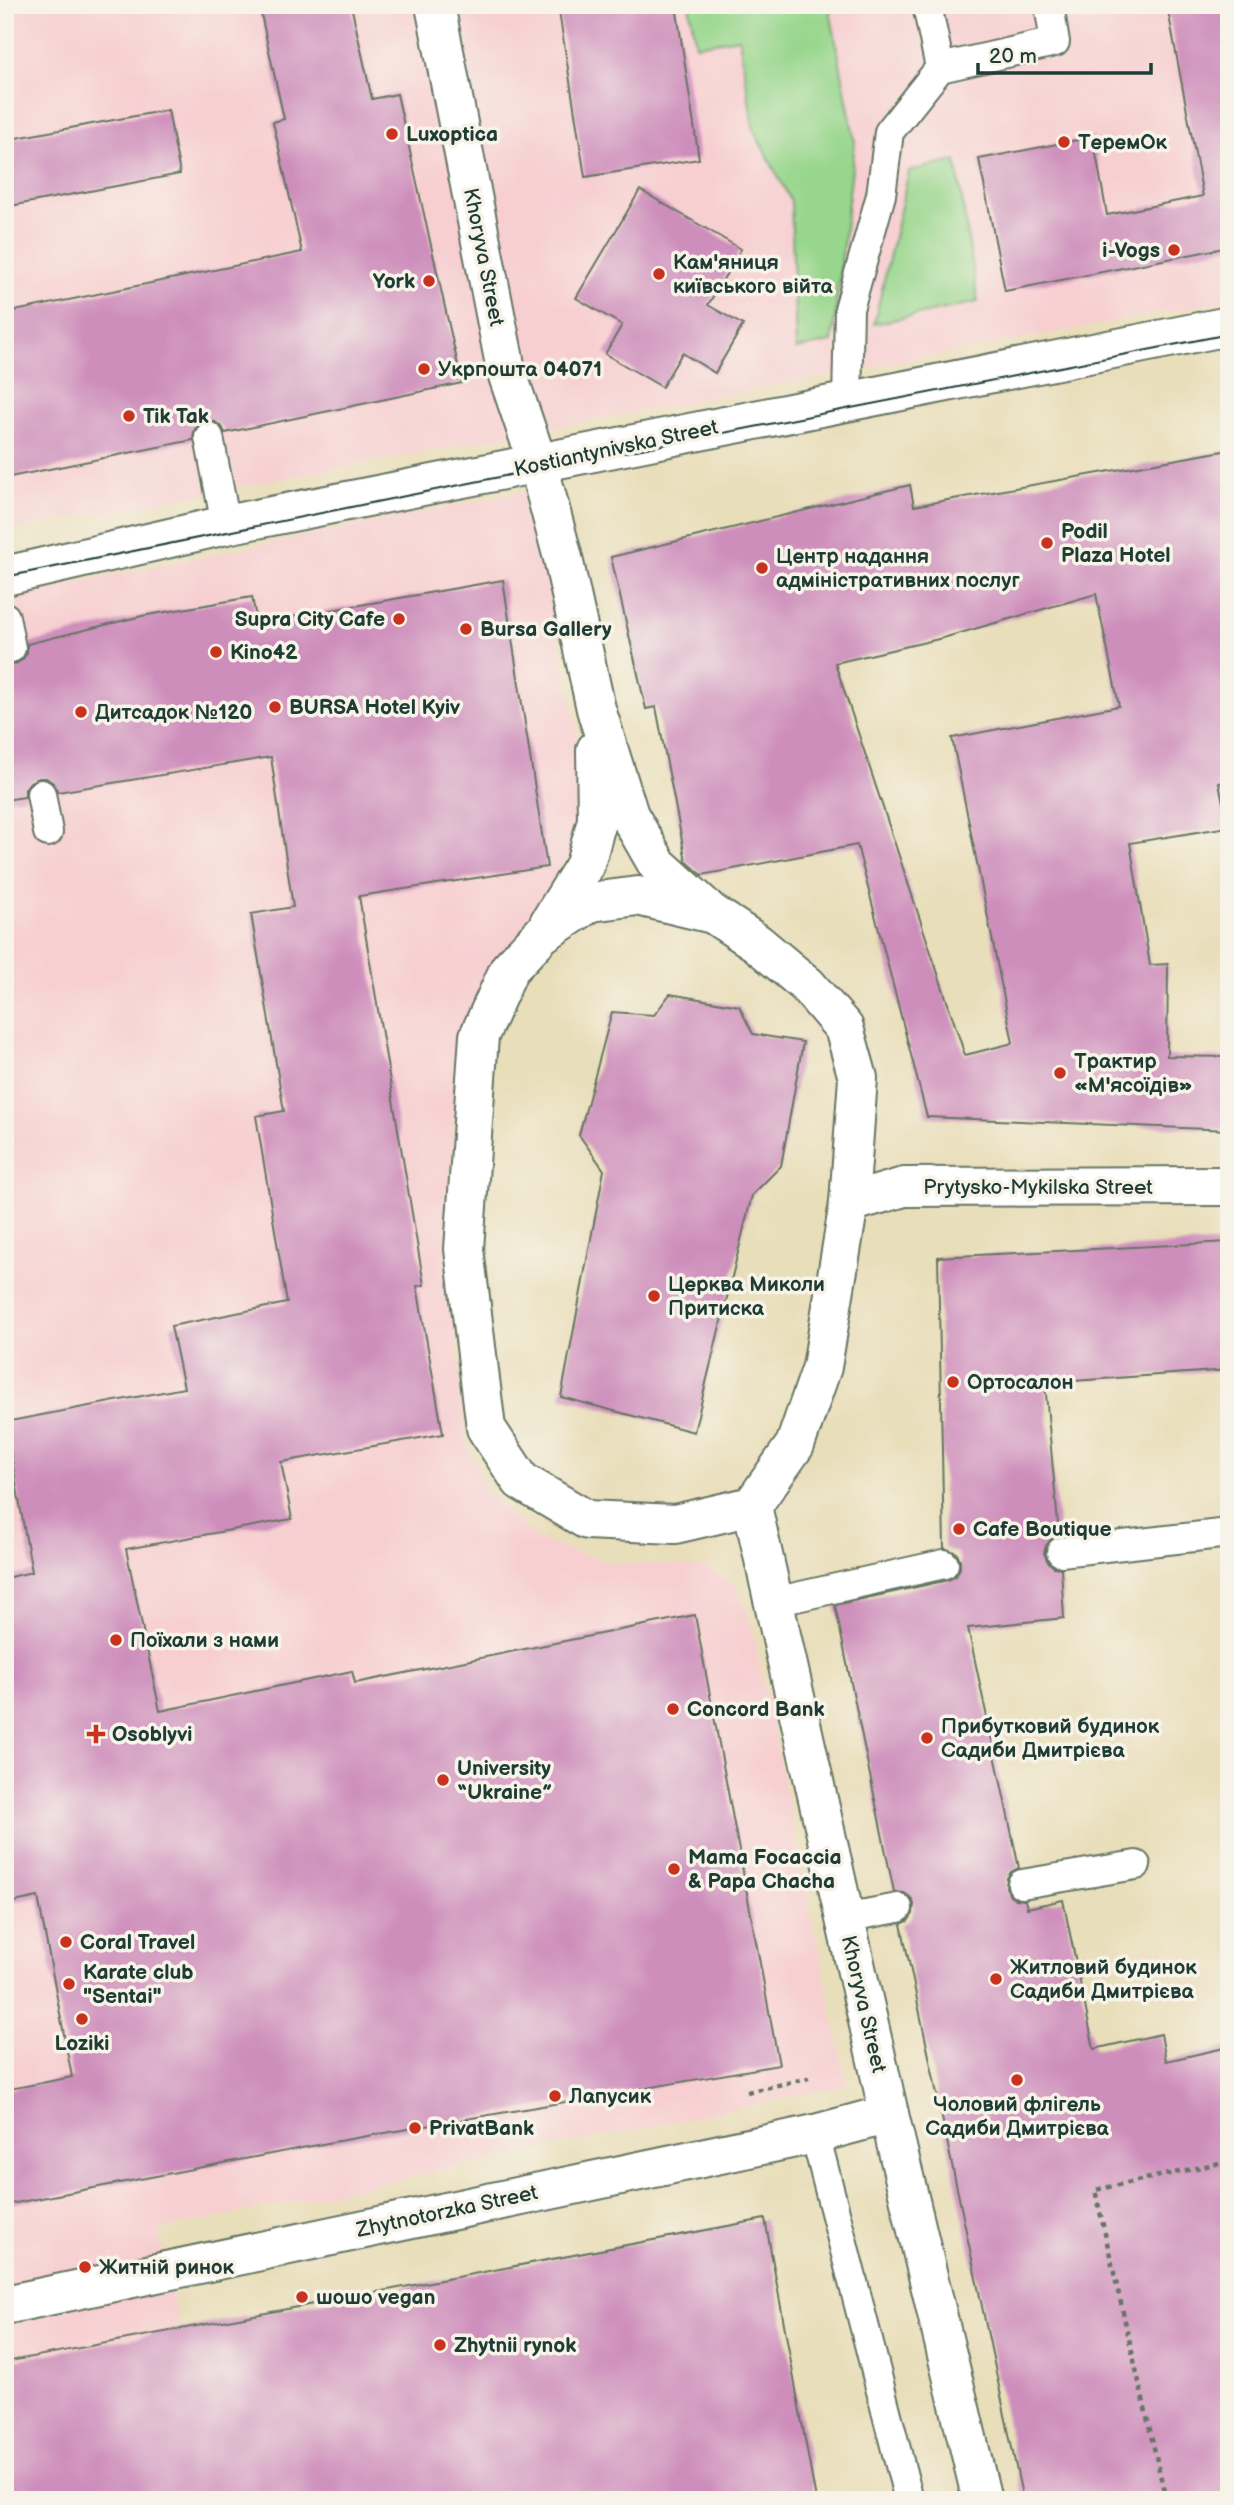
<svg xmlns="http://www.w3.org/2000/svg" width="1234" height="2505" viewBox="0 0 1234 2505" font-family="'Balsamiq Sans',sans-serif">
<rect width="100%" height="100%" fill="#f7f3e8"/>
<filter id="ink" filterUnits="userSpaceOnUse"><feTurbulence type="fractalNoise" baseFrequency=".0143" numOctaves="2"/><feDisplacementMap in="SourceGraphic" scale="14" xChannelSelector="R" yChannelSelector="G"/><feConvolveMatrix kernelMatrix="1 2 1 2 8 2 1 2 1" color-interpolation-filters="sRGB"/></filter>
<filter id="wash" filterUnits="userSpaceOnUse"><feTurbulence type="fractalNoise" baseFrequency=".00686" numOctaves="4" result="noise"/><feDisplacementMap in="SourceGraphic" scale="28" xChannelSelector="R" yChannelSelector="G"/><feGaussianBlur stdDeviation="1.57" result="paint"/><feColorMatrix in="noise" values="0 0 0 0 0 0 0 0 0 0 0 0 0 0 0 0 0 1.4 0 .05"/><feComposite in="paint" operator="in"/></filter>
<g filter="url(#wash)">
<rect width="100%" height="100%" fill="#e9deba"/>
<g fill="#f7cfd1">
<polygon points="5,5 1229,5 1229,300 5,531"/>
<polygon points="530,490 577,731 579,790 575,840 558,882 520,936 484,979 456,1052 450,1264 466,1441 488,1495 538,1540 610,1563 682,1565 712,1569 735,1586 750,1619 847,2085 158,2230 179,2329 5,2362 5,597"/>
</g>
<g fill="#97d68c" stroke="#5b8a60" stroke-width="2">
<polygon points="689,5 829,5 855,142 832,342 796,349 791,201 754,131 739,38 696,45"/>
<polygon points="956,161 978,302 874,324 909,171"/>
</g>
<g id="blocks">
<g fill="#ce8ebc" fill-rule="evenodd">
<polygon points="259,5 351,5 372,99 397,94 462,383 225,433 222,427 215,422 205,421 198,425 194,431 193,440 5,478 5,313 302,252 273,122 284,119"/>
<polygon points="558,5 676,5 699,159 585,177"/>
<polygon points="1167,5 1229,5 1229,247 1005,291 979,159 1093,137 1107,215 1203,196"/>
<polygon points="168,110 180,174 5,207 5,140"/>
<polygon points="640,190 741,249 708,305 743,325 715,373 682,353 662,387 605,354 622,325 576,298"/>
<path d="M 1229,450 L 1229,781 L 1219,783 L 1228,827 L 1130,843 L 1150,965 L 1168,964 L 1167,1056 L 1229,1057 L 1229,1130 L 927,1117 L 857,845 L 702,875 L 686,861 L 656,707 L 646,709 L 611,557 L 910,485 L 914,506 ZM 1096,594 L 1119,706 L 952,738 L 1013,1043 L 965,1055 L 835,663 L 943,638 Z"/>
<polygon points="503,580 547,867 359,896 424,1285 417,1286 443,1434 281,1462 292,1519 126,1549 160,1711 352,1671 355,1683 695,1615 779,2065 333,2142 5,2205 5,2090 72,2077 38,1897 5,1904 5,1578 32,1572 5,1422 184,1388 171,1326 287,1303 256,1116 284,1111 251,914 293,907 271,757 58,792 53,783 46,778 39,778 30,782 25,789 25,797 5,800 5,664 15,664 22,660 27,653 27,644 142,616 252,597 257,623"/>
<polygon points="670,994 739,1006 753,1034 803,1042 781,1166 752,1195 694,1432 561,1397 604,1170 579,1135 612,1012 654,1015"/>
<polygon points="1229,1242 1229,1370 1045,1383 1059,1535 1051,1539 1046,1546 1044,1553 1048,1562 1054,1567 1061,1568 1064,1618 968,1628 1019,1868 1011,1872 1007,1878 1006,1887 1010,1895 1016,1899 1025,1900 1027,1908 1063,1900 1094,2049 1161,2034 1166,2061 1229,2047 1229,2500 1023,2500 901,1924 908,1921 913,1914 914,1904 910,1897 904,1893 894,1892 835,1605 948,1580 956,1576 960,1568 960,1560 957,1553 944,1548 938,1257"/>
<polygon points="765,2219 816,2500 5,2500 5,2362"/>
</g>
</g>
</g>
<g filter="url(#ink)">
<use href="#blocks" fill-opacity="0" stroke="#667563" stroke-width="2"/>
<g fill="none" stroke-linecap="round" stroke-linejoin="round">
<defs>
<g id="service">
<polyline points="927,5 940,68"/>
<polyline points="847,401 849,309 881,195 889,132 940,68 1055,42 1049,5"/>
<polyline points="209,437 226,525"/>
<polyline points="5,617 11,648"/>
<polyline points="41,794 48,832"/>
<polyline points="1061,1552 1229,1533"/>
<polyline points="774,1602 944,1564"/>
<polyline points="1022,1884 1136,1865"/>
<polyline points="844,1918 898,1908"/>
<polyline points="815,2134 909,2500"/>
</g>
<g id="minor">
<polyline points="435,5 506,370 538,464 563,558 596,709 629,815 657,864 709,911"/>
<polygon points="638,896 713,914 757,943 807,985 844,1028 858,1078 849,1203 822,1367 795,1445 752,1506 675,1524 587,1520 521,1481 486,1428 464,1249 479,1036 509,969 542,934 591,902"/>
<polyline points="549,923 585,865 597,820 596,750"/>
<polyline points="849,1203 904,1187 1229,1186"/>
<polyline points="752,1506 889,2114 982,2500"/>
<polyline points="5,2305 815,2134 889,2114"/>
</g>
<polyline id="tertiary" points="5,576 226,525 1229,326"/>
</defs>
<use href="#service" stroke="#667563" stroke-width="32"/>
<use href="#minor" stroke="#667563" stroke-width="42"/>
<use href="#tertiary" stroke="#667563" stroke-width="42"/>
<g stroke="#667563" stroke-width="4.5" stroke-dasharray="5 5" stroke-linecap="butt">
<polyline points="747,2092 809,2078"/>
<polyline points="1166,2500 1095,2190 1229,2161"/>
</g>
<use href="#service" stroke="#fff" stroke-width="28"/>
<use href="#minor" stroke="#fff" stroke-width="38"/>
<use href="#tertiary" stroke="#fff" stroke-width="38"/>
<polyline stroke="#1f3d34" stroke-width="2" points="5,577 539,469 1229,334"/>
</g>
</g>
<g fill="#c8321e" stroke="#f7f3e8" stroke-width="2.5">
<circle cx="392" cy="134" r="7"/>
<circle cx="1064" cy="142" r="7"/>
<circle cx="1174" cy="250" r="7"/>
<circle cx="659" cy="274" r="7"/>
<circle cx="429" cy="281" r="7"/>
<circle cx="424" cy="369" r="7"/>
<circle cx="129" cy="416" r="7"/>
<circle cx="1047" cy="543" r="7"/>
<circle cx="762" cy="568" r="7"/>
<circle cx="399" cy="619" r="7"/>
<circle cx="466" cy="629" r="7"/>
<circle cx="216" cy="652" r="7"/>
<circle cx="275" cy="707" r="7"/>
<circle cx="81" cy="712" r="7"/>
<circle cx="1060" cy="1073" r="7"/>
<circle cx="654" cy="1296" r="7"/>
<circle cx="953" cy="1382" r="7"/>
<circle cx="959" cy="1529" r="7"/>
<circle cx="116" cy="1640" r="7"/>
<circle cx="673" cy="1709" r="7"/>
<path d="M92.5 1723.5h7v7h7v7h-7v7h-7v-7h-7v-7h7z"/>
<circle cx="927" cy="1738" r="7"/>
<circle cx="443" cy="1780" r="7"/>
<circle cx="674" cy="1869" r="7"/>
<circle cx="66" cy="1942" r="7"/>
<circle cx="996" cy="1979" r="7"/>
<circle cx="69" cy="1984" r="7"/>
<circle cx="82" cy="2019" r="7"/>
<circle cx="1017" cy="2080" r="7"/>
<circle cx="555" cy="2096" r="7"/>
<circle cx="415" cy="2128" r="7"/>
<circle cx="85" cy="2267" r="7"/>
<circle cx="302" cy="2297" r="7"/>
<circle cx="440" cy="2345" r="7"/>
</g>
<g text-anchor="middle" stroke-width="7" stroke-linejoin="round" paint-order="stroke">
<g font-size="21" font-weight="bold" fill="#1f3d34" stroke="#f7f3e8" text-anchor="start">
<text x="406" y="141">Luxoptica</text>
<text x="1078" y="149">ТеремОк</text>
<text x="1160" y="257" text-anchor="end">i-Vogs</text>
<text x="673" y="269">Кам'яниця<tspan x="673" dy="24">київського війта</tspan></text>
<text x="415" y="288" text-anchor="end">York</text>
<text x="438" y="376">Укрпошта 04071</text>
<text x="143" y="423">Tik Tak</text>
<text x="1061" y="538">Podil<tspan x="1061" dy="24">Plaza Hotel</tspan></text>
<text x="776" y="563">Центр надання<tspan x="776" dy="24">адміністративних послуг</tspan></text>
<text x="385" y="626" text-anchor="end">Supra City Cafe</text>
<text x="480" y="636">Bursa Gallery</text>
<text x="230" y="659">Kino42</text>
<text x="289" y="714">BURSA Hotel Kyiv</text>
<text x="95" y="719">Дитсадок №120</text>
<text x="1074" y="1068">Трактир<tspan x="1074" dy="24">«М'ясоїдів»</tspan></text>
<text x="668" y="1291">Церква Миколи<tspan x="668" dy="24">Притиска</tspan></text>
<text x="967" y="1389">Ортосалон</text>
<text x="973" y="1536">Cafe Boutique</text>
<text x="130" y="1647">Поїхали з нами</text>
<text x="687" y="1716">Concord Bank</text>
<text x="941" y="1733">Прибутковий будинок<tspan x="941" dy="24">Садиби Дмитрієва</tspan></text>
<text x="112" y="1741">Osoblyvi</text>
<text x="457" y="1775">University<tspan x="457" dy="24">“Ukraine”</tspan></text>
<text x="688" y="1864">Mama Focaccia<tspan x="688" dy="24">&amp; Papa Chacha</tspan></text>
<text x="80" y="1949">Coral Travel</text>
<text x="1010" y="1974">Житловий будинок<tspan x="1010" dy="24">Садиби Дмитрієва</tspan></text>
<text x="83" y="1979">Karate club<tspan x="83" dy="24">"Sentai"</tspan></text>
<text x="82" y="2050" text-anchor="middle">Loziki</text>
<text x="569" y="2103">Лапусик</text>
<text x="1017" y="2111" text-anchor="middle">Чоловий флігель<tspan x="1017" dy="24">Садиби Дмитрієва</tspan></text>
<text x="429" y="2135">PrivatBank</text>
<text x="99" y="2274">Житній ринок</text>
<text x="316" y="2304">шошо vegan</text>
<text x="454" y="2352">Zhytnii rynok</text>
</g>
<g font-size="21" fill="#1f3d34" stroke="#f7f3e8">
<text transform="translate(484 257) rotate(79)" y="7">Khoryva Street</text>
<text transform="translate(616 448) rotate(-12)" y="7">Kostiantynivska Street</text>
<text x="1038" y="1194">Prytysko-Mykilska Street</text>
<text transform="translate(864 2004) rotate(77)" y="7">Khoryva Street</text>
<text transform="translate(447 2211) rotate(-12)" y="7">Zhytnotorzka Street</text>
</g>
</g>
<rect width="1234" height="2505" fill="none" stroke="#f7f3e8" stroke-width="28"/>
<path d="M978 63v10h173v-10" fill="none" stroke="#1f3d34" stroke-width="3.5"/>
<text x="989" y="63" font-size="21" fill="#1f3d34" stroke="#f7f3e8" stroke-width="5" paint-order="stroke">20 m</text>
</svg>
